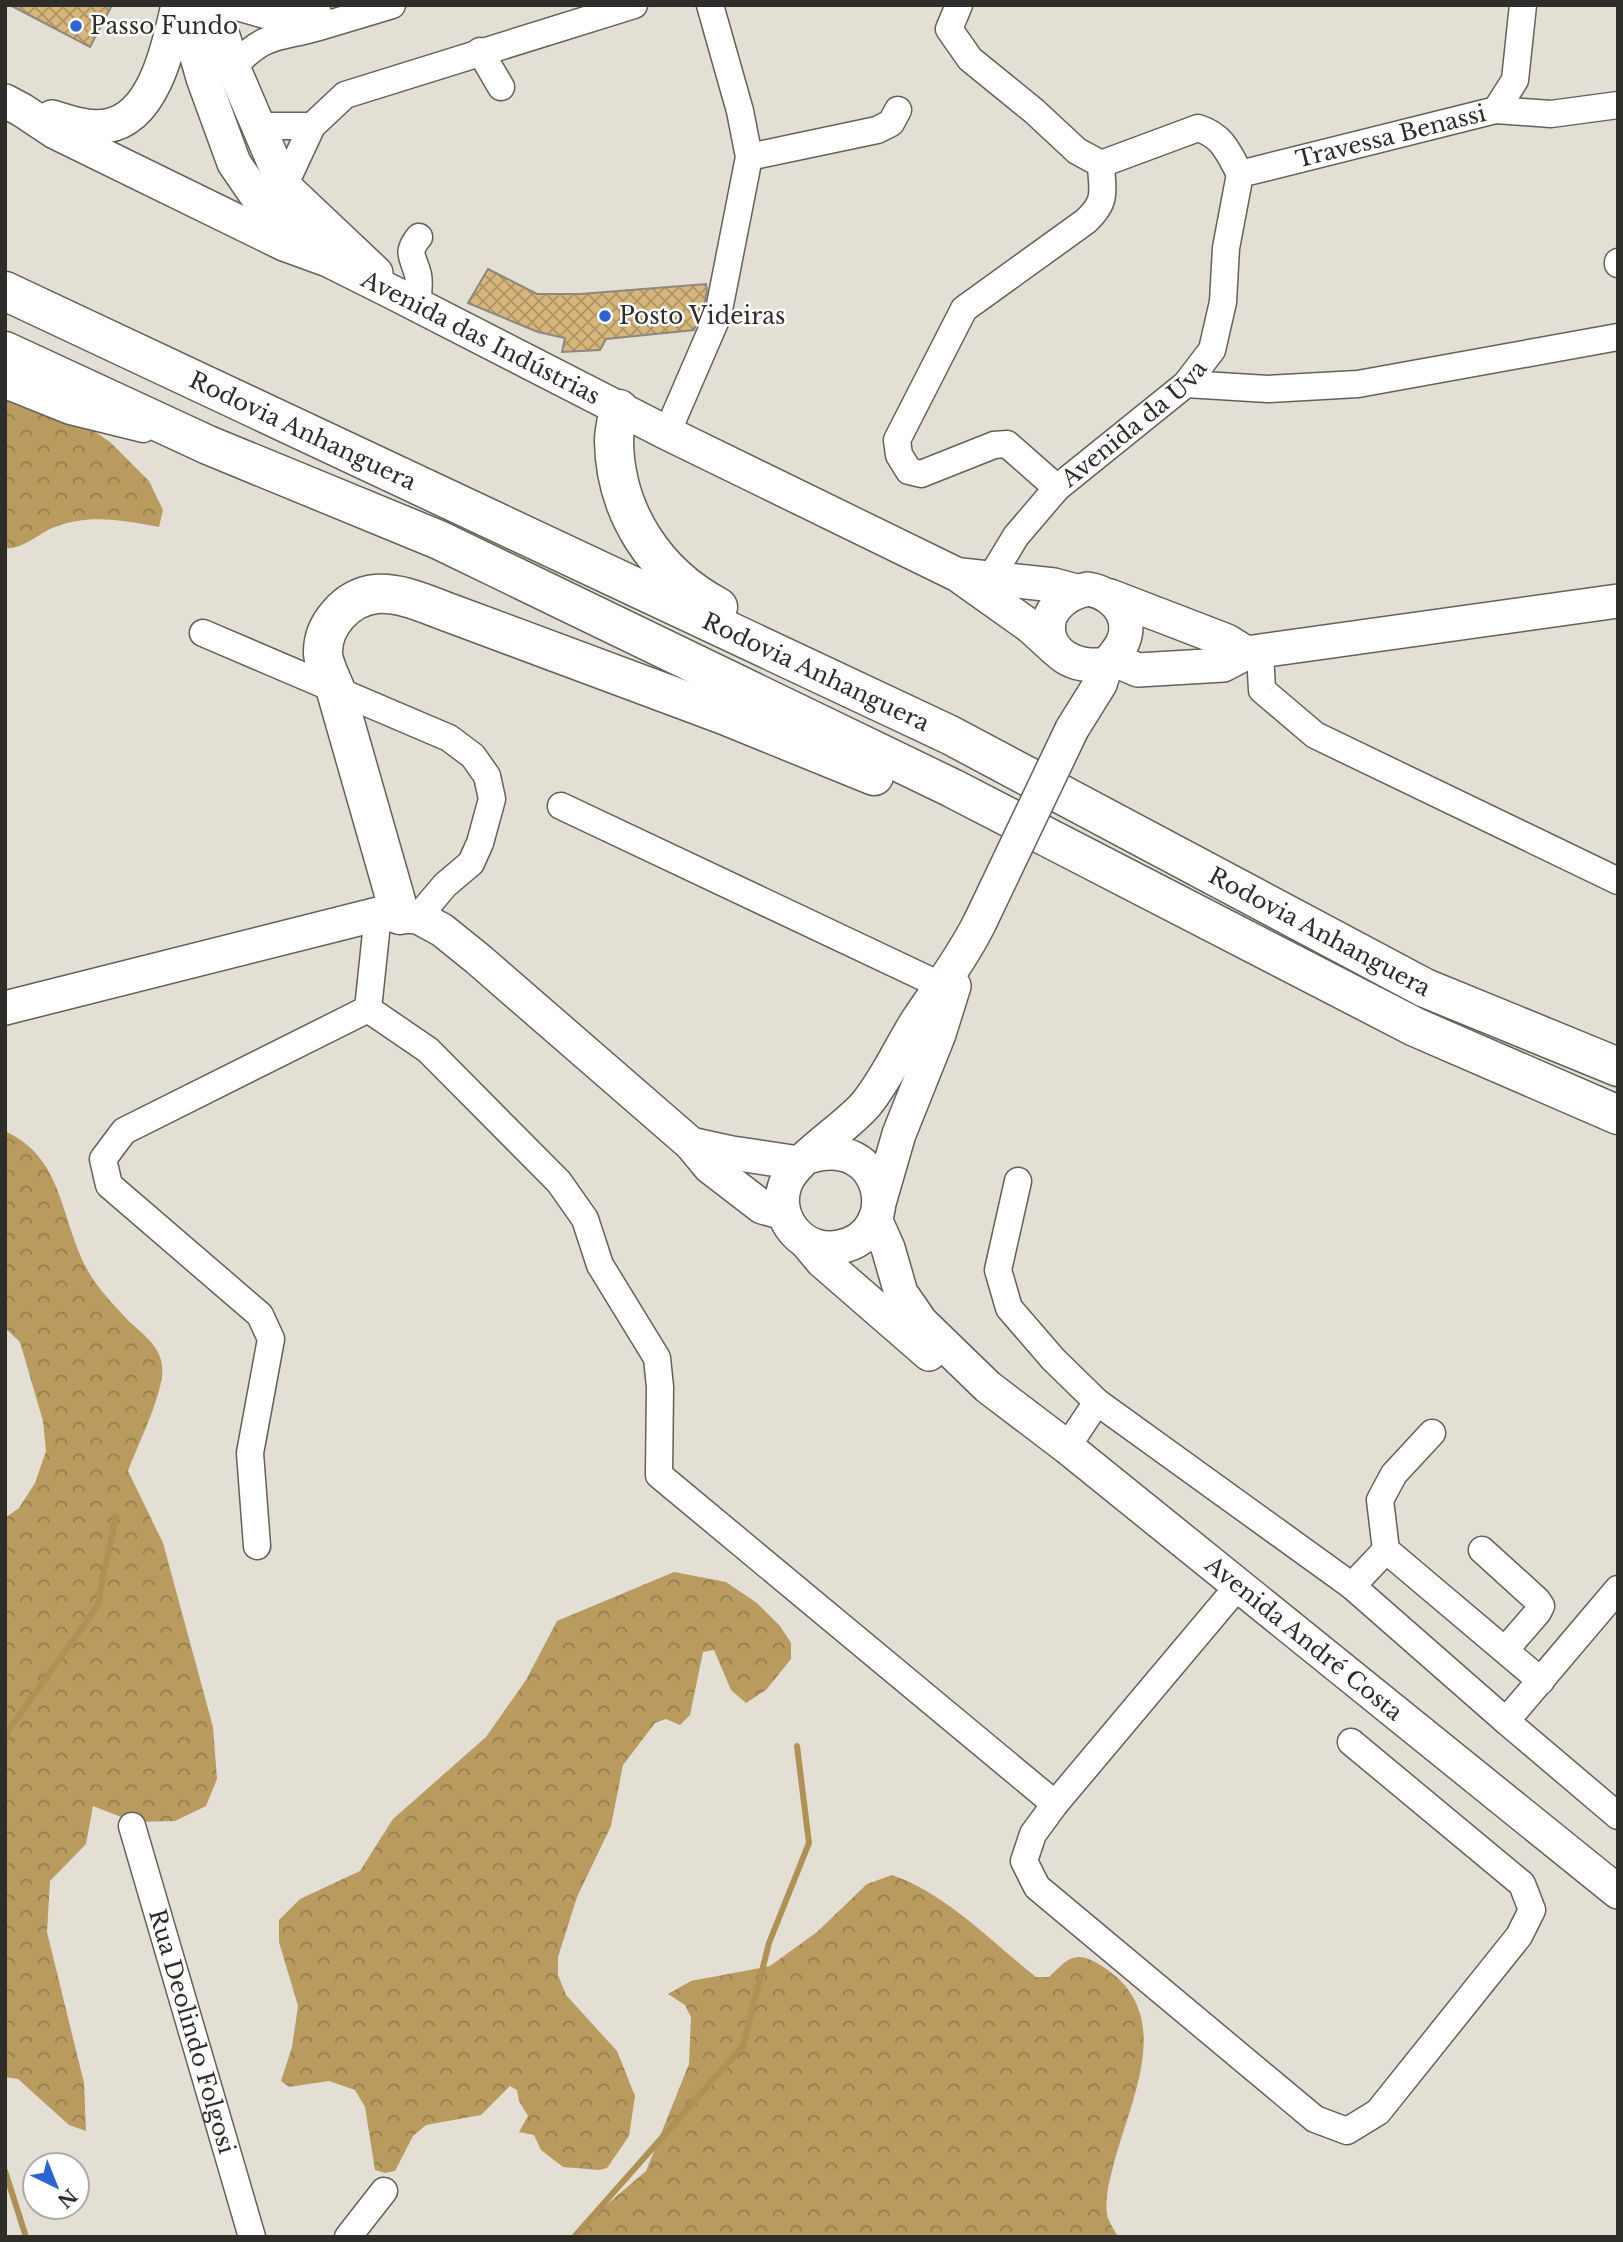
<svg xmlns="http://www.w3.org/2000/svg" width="1623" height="2242" viewBox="0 0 1623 2242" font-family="'Libre Baskerville',serif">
<defs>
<pattern id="forest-crowns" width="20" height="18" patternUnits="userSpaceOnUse" patternTransform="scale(1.75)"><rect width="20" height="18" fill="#b99a5f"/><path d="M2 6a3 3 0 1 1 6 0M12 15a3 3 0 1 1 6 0" fill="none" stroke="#977e4e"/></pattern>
<pattern id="building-cross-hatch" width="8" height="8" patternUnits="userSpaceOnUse" patternTransform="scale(1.75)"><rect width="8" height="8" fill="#d6b67a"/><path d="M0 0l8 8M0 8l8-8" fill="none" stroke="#ae9464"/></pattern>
</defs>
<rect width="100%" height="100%" fill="#e4dfd5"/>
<g fill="url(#forest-crowns)">
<path d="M 5,385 L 72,416 L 110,442 L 149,481 L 163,510 L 159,527 C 122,520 86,513 50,529 C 36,536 21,550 5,548 Z"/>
<path d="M 5,1131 C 64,1158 60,1219 87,1269 C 95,1285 111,1302 123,1315 C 137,1331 159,1342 162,1365 C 166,1389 137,1446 128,1471 L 163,1543 L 213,1727 L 217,1779 L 206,1806 L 175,1821 L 134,1822 L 93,1806 L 86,1844 L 50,1881 L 47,1932 L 84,2083 L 86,2131 L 69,2125 L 18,2079 L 5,2077 L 5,1518 L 19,1508 L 35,1483 L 46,1451 L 43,1421 L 20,1342 L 5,1328 Z"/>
<polygon points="674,1572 726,1582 757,1603 780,1626 791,1643 791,1659 766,1690 746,1703 731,1690 714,1650 703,1652 690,1715 680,1725 666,1719 655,1723 623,1765 611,1826 577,1897 558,1957 558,1975 566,1995 617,2051 635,2096 629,2136 607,2168 599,2170 563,2167 541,2150 534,2135 519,2132 528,2116 519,2101 517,2090 510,2086 481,2115 426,2125 413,2136 395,2171 385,2173 375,2170 365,2107 355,2090 329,2081 289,2087 281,2081 292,2047 298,2006 279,1942 279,1920 300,1899 360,1871 393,1819 486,1737 526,1680 557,1621"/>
<path d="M 892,1875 C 945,1893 992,1942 1036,1977 L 1049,1977 C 1065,1962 1073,1950 1095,1962 C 1177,2007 1135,2089 1115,2159 C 1111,2176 1103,2200 1108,2218 C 1110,2224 1115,2231 1118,2237 L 579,2237 L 591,2218 L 646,2171 L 689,2064 L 691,2017 L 685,2005 L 668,1994 L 691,1981 L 770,1966 L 817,1932 L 867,1884 Z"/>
</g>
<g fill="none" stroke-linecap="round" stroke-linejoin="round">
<g stroke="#af9055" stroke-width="6">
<polyline points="5,1740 9,1729 97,1607 116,1516"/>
<polyline points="5,2171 26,2237"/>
<polyline points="574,2237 743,2046 769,1943 809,1843 797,1746"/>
</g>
</g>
<g fill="url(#building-cross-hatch)" stroke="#8d887f" stroke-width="2">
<polygon points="10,5 112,5 90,47"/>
<polygon points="488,269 537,294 580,294 706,284 707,290 703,310 694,330 606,339 600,350 562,352 565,338 538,332 468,303"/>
</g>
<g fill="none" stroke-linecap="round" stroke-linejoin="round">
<defs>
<g id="minor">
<polyline points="230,5 265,15 287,16 318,13"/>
<path d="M 959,5 L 949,29 L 970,59 L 1034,111 L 1077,151 L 1101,164 L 1198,128 C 1223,136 1228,152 1240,174"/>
<polyline points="480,51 501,87"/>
<path d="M 233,67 C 266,32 277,39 319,27 C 343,20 368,12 392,5"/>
<polyline points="1496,110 1515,80 1523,5"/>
<polyline points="257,126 312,126"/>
<polyline points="749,157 877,130 891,123 898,110"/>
<polyline points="284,186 312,126 345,95 634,5"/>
<polyline points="1618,262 1618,264"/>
<path d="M 417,304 C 418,295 420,284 418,275 C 414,257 405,254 419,237"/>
<polyline points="1186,384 1268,389 1358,384 1618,337"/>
<polyline points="5,385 70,411 143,429"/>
<polyline points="667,433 718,315 749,157 740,111 710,5"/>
<path d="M 1057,488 L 1007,444 L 994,445 L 921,474 L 909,471 L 899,455 L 897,440 L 964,309 L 1086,221 C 1108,200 1102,192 1101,164"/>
<path id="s1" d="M 990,579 L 1016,536 L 1057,488 L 1186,384 L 1212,350 L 1223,302 L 1226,248 L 1240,174 L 1496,110 L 1551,114 L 1618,105"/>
<polyline points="203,633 449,738 473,756 487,776 492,799 480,843 471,863 445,885 418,917"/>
<polyline points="1260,652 1262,690 1315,735 1618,881"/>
<polyline points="561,806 942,986"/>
<polyline points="378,914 368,1009 428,1050 559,1182 585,1219 600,1265 657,1358 660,1387 659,1475 1055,1804"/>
<polyline points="1018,1181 998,1270 1009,1308 1053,1359 1097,1402"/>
<polyline points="1067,1447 1097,1402 1352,1586 1506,1721 1618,1589"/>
<polyline points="257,1546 250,1453 271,1339 260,1315 109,1185 103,1159 124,1131 368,1009"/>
<polyline points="1386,1550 1541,1681"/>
<polyline points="1482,1550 1537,1600 1541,1606 1538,1612 1506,1649"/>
<polyline points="1239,1585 1055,1804 1033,1834 1024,1861 1037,1887 1315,2119 1347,2131 1378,2112 1519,1936 1532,1910 1522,1884 1351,1742"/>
<polyline points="1352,1586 1386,1550 1380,1500 1394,1474 1432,1433"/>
<polyline points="1506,1721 1618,1816"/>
<path id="s2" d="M 132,1826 L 252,2237"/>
<polyline points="348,2237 384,2191"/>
</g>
<g id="major">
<polyline points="182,5 203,78 234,163 258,198 275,217 305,240"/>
<polyline points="213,5 233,67 284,186 376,273"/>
<path id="s3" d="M 5,101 L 22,110 L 55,132 L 284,244 L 328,260 L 394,293 L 667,433 L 958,575 L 1031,627 L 1055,649"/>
<path d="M 52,117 C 69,122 88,129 106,126 C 155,119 169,44 178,5"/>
<polyline points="961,575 1054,585 1076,591"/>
<path d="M 1088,589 C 1119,594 1139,625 1116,653 C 1113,657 1110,662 1104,664 C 1097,666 1090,665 1083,664 C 1071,662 1058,655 1052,643 C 1039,616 1062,594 1088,589 Z"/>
<polyline points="1110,596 1227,641 1246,653"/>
<polyline points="1112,659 1138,670 1223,665 1246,653 1618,601"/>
<polyline points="1072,729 1100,684 1107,663"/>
<polyline points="5,1008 378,914 418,917 442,930 478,959 691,1144 710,1167 762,1207 784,1213"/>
<polyline points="691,1144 732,1153 799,1163"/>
<path d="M 808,1157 C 885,1132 904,1234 840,1247 C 804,1255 773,1219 785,1185 C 793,1159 847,1128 867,1103 C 887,1078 900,1048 917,1021 C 939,988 962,958 980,922"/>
<polyline points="879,1203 899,1134 939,1034 954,986"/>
<path id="s4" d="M 875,1219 L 888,1248 L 901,1293 L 921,1322 L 988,1387 L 1067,1447 L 1618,1892"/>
<polyline points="807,1243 822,1261 929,1354"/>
</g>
<g id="highway">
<path id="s5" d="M 5,291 L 950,735 L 1425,988 L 1618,1067"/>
<polyline points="5,351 208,445 439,540 952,788 1415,1027 1618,1115"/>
<path d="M 619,409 C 617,419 614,431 614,441 C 615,513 656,574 718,607"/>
<path d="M 400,915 L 336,691 C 332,680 324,666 323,654 C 322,625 347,597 376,594 C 401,592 428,605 450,613 L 724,715 L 874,776"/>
</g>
</defs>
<use href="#minor" stroke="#656058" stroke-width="29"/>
<use href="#major" stroke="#656058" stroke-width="36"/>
<use href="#highway" stroke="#656058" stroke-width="41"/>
<use href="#minor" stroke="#fff" stroke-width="26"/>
<use href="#major" stroke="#fff" stroke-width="33"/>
<use href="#highway" stroke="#fff" stroke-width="38"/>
<defs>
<polyline id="major-bridge" points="980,922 1072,729"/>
</defs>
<use href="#major-bridge" stroke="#656058" stroke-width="36" stroke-linecap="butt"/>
<use href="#major-bridge" stroke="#fff" stroke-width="33"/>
</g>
<g fill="#2c64d2" stroke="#fff" stroke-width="2.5">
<circle cx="76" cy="26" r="7"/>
<circle cx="605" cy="316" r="7"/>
</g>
<g text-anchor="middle" stroke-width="5" stroke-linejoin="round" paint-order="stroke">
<g font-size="23" fill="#2f2d29" stroke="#fff" text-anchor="start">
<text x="90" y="34">Passo Fundo</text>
<text x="619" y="324">Posto Videiras</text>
</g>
<g font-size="23" fill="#2f2d29" stroke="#fff">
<text dy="8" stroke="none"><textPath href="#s1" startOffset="656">Travessa Benassi</textPath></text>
<text dy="8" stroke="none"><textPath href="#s3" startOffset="532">Avenida das Indústrias</textPath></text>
<text dy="8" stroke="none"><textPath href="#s1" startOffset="214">Avenida da Uva</textPath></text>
<text dy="8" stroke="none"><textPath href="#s5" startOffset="329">Rodovia Anhanguera</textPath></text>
<text dy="8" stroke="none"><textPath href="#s5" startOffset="896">Rodovia Anhanguera</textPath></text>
<text dy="8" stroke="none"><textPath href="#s5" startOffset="1463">Rodovia Anhanguera</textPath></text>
<text dy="8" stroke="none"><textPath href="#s4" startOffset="611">Avenida André Costa</textPath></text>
<text dy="8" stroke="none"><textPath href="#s2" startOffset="214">Rua Deolindo Folgosi</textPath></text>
</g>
</g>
<rect width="1623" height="2242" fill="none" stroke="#2f2d29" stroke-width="14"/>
<g transform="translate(56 2186) rotate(137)"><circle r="33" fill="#ffffff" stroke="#acaba9" stroke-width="2"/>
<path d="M0-5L12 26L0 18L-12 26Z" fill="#2c64d2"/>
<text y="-10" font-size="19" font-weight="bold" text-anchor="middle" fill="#2f2d29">N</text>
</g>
</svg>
